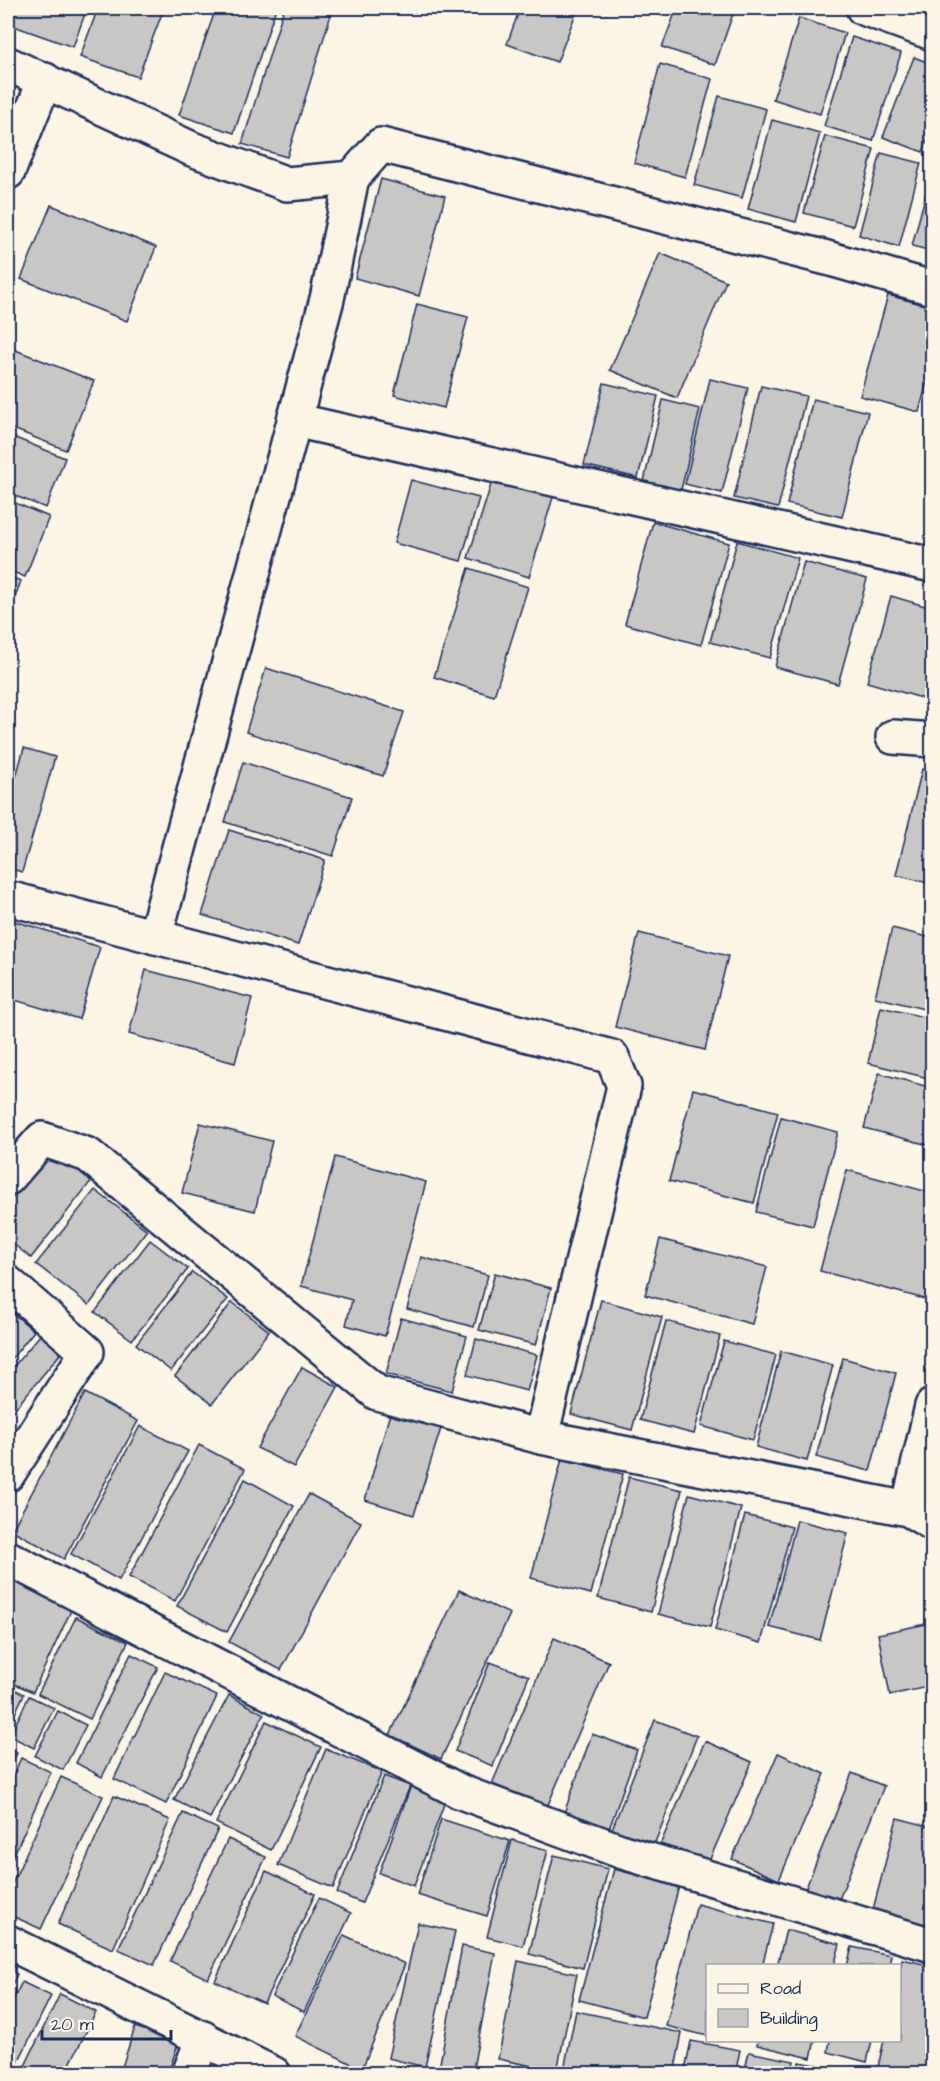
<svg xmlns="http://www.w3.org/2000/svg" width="940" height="2081" viewBox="0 0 940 2081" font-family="'Architects Daughter',sans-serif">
<rect width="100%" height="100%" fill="#fcf5e5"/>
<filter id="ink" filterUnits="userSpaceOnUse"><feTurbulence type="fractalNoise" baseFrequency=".0167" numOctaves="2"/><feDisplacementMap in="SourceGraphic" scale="12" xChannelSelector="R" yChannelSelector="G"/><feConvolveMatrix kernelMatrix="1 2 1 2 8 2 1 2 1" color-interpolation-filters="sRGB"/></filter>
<g filter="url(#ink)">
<g fill="#c8c7c6" stroke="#1b2f5e" stroke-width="1.5">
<polygon points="12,8 87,8 73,47 8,24"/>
<polygon points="98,8 164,8 138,77 80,57"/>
<polygon points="216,8 276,8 234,133 179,115"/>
<polygon points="284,8 333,8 287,157 242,144"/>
<polygon points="520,8 578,8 557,62 507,44"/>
<polygon points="677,8 735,8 715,65 662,47"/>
<polygon points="799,18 845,33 820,114 773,99"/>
<polygon points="852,37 901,53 873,141 824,126"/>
<polygon points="914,57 932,64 932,127 923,152 883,137"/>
<polygon points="660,64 712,79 685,177 634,163"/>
<polygon points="719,96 766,109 742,198 694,185"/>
<polygon points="772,120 820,133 796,222 748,209"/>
<polygon points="825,136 874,149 853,226 804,213"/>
<polygon points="881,153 921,163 899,247 859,235"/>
<polygon points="931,174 932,175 932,251 912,246"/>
<polygon points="381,179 445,196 419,296 355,278"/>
<polygon points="51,205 156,247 127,321 21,279"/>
<polygon points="660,253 726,281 677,398 610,370"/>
<polygon points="888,295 932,307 932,363 919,412 860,396"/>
<polygon points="417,304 468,317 444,408 394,395"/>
<polygon points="8,347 94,381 66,450 8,427"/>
<polygon points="710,379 748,388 722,493 685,484"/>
<polygon points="604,383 658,396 638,478 584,465"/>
<polygon points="761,386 806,396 778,508 734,498"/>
<polygon points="813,399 868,412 842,517 787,504"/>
<polygon points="663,400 700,409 681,490 644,481"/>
<polygon points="8,435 65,458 46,508 8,493"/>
<polygon points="494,475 554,494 529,577 468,558"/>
<polygon points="411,480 479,498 461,561 394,543"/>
<polygon points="8,500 49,517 25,577 8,570"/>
<polygon points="653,522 729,543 701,645 625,624"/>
<polygon points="737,541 798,558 770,658 710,642"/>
<polygon points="804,562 867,579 838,684 775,667"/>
<polygon points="469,568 528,587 494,696 434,677"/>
<polygon points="8,576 21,581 8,616"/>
<polygon points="891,596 932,608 932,673 925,699 867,682"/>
<polygon points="266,668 404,712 383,776 246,732"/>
<polygon points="24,748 55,757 22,872 8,868 8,806"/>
<polygon points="243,762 352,797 333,856 225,822"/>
<polygon points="922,769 932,772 932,884 896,875"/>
<polygon points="229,830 325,860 298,945 202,915"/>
<polygon points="8,919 100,947 79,1019 8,998"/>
<polygon points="892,928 932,938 932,1011 875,997"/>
<polygon points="639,933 728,956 705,1050 615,1027"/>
<polygon points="146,970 252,998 235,1063 129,1034"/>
<polygon points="881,1007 932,1019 932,1079 868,1063"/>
<polygon points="879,1073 932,1088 932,1146 864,1128"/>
<polygon points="693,1089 778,1112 754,1203 669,1181"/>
<polygon points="781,1117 838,1132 813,1226 756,1212"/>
<polygon points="200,1123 272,1141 255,1211 182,1193"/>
<polygon points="50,1148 92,1180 31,1258 8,1240 8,1204"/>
<polygon points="335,1157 426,1182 385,1336 346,1325 352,1300 301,1286"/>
<polygon points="847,1170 932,1193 932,1301 820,1271"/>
<polygon points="95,1190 147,1230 89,1305 36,1264"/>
<polygon points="660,1239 767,1267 752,1324 645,1295"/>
<polygon points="150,1240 188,1269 132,1340 95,1312"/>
<polygon points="421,1257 488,1275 474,1327 407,1309"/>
<polygon points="192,1272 228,1299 171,1371 136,1344"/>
<polygon points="495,1273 551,1288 536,1345 479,1330"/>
<polygon points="601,1300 662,1317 632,1430 571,1414"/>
<polygon points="232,1302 269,1331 212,1404 175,1376"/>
<polygon points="8,1309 34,1331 8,1363"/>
<polygon points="401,1318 467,1336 452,1391 386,1374"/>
<polygon points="666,1321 720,1336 694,1434 640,1420"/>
<polygon points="40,1335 61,1353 8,1417 8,1373"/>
<polygon points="476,1339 537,1355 527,1391 467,1375"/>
<polygon points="724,1341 776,1355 753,1440 701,1426"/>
<polygon points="781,1351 833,1365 807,1461 756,1447"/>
<polygon points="843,1358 896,1373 870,1471 816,1457"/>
<polygon points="302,1367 338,1387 294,1467 257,1448"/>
<polygon points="85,1393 138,1421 64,1559 12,1530"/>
<polygon points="391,1410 442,1425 414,1515 365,1500"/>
<polygon points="140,1426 188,1451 119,1580 71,1554"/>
<polygon points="199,1445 245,1469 175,1601 129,1577"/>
<polygon points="562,1459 623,1474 591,1594 531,1578"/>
<polygon points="629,1477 682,1490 651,1612 598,1598"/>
<polygon points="245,1479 294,1506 227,1632 177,1606"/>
<polygon points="309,1494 361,1522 281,1670 229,1642"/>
<polygon points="689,1494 741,1508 710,1627 658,1614"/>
<polygon points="745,1515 792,1527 761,1643 715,1630"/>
<polygon points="797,1520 848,1533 820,1640 769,1627"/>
<polygon points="8,1576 73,1606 33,1692 8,1681"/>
<polygon points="459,1590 510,1614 441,1759 390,1735"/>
<polygon points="76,1617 128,1642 90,1719 38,1694"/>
<polygon points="926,1624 932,1658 932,1686 890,1695 878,1634"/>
<polygon points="554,1638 609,1662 547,1807 492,1784"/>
<polygon points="131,1654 158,1667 102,1777 76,1763"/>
<polygon points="490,1662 529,1676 493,1766 455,1751"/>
<polygon points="165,1672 217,1696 166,1804 114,1779"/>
<polygon points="8,1686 24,1694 8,1728"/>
<polygon points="229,1695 264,1714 210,1818 174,1800"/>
<polygon points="29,1696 54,1708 34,1748 10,1736"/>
<polygon points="58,1711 86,1725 63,1770 35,1756"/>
<polygon points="655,1720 697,1736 654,1845 612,1829"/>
<polygon points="266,1721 321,1747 271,1850 216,1823"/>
<polygon points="592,1734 637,1750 608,1832 563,1816"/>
<polygon points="705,1741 752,1762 707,1866 660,1845"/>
<polygon points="8,1748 17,1753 8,1772"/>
<polygon points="326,1749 382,1772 333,1888 278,1865"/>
<polygon points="778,1753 825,1774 779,1880 732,1859"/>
<polygon points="21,1758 51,1772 8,1868 8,1787"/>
<polygon points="852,1773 884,1786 836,1907 803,1895"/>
<polygon points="384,1776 410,1786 362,1903 337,1893"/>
<polygon points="61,1777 103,1796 41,1929 8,1914 8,1893"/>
<polygon points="412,1783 447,1796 414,1886 379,1873"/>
<polygon points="114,1796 170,1820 113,1949 58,1924"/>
<polygon points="183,1813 218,1829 154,1965 118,1949"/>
<polygon points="897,1818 932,1827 932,1922 929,1937 870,1921"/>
<polygon points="441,1819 510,1841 487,1916 417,1895"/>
<polygon points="228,1839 266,1857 208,1979 170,1961"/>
<polygon points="512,1840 548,1850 523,1946 487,1937"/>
<polygon points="554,1855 608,1869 583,1968 529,1954"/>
<polygon points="614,1869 679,1886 644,2017 579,2000"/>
<polygon points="266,1871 315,1894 264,2003 215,1981"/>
<polygon points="319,1898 351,1913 304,2012 272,1996"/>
<polygon points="697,1904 773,1924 762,1966 708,1966 708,2036 666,2026"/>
<polygon points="418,1923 455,1931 425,2067 388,2058"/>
<polygon points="786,1930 840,1944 834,1966 777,1966"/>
<polygon points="344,1935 405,1964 362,2069 295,2036"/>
<polygon points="462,1946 495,1953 472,2074 438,2074"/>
<polygon points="852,1947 891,1955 889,1966 847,1966"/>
<polygon points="902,1959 932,1966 932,2065 931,2074 905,2074 878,2067 884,2040 900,2040 900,1971"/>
<polygon points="518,1961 577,1974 557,2071 498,2059"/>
<polygon points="8,1969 17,1974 8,1995"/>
<polygon points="22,1982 51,1996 12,2074 8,2074 8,2010"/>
<polygon points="60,1994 96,2012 65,2074 21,2074"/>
<polygon points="576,2011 682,2033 674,2074 563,2074"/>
<polygon points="135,2027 179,2041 168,2074 131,2074 121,2070"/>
<polygon points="758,2040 815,2040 811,2058 757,2045"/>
<polygon points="830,2040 872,2040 867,2062 828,2052"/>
<polygon points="691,2041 740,2050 735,2074 684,2074"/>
<polygon points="749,2052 794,2061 791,2074 744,2074"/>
<polygon points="799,2062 869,2074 797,2074"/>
</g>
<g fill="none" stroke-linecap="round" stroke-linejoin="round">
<defs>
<g id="minor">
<polyline points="863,8 932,33"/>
<polyline points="8,64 192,149 287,184 352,178"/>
<polyline points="8,172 45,80"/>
<polyline points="294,420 932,565"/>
<polyline points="893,737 932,740"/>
<polyline points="8,898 612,1057 624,1086 541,1437"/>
<polyline points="155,937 327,299 352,178 381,145 827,258 932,288"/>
<polyline points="8,1178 42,1139 88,1155 377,1393 541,1437 908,1509 932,1523"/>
<polyline points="8,1283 87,1352 8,1474"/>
<polyline points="908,1509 932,1406"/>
<polyline points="8,1558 461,1792 623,1852 932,1945"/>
<polyline points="8,1942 274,2074"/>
<polyline points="189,2074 203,2038"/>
</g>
</defs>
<use href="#minor" stroke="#1b2f5e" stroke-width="38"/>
<use href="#minor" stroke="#fcf5e5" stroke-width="33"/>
</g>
</g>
<rect width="940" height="2081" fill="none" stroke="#fcf5e5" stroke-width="30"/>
<rect x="15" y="15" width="910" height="2051" fill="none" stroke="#1b2f5e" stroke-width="2" filter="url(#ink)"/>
<rect x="706" y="1964" width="195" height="78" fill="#fcf5e5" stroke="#a2a6af" stroke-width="1.5"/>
<rect x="718" y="1984" width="30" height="9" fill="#fcf5e5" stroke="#a2a6af" stroke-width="1.5"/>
<text x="760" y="1994" font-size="18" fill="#1b2f5e">Road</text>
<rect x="718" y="2009" width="30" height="18" fill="#c8c7c6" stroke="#a2a6af" stroke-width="1.5"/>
<text x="760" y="2024" font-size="18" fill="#1b2f5e">Building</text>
<path d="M42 2030v9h129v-9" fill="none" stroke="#1b2f5e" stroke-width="3"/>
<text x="51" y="2030" font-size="18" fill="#1b2f5e" stroke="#fcf5e5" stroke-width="4.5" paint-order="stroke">20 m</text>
</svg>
